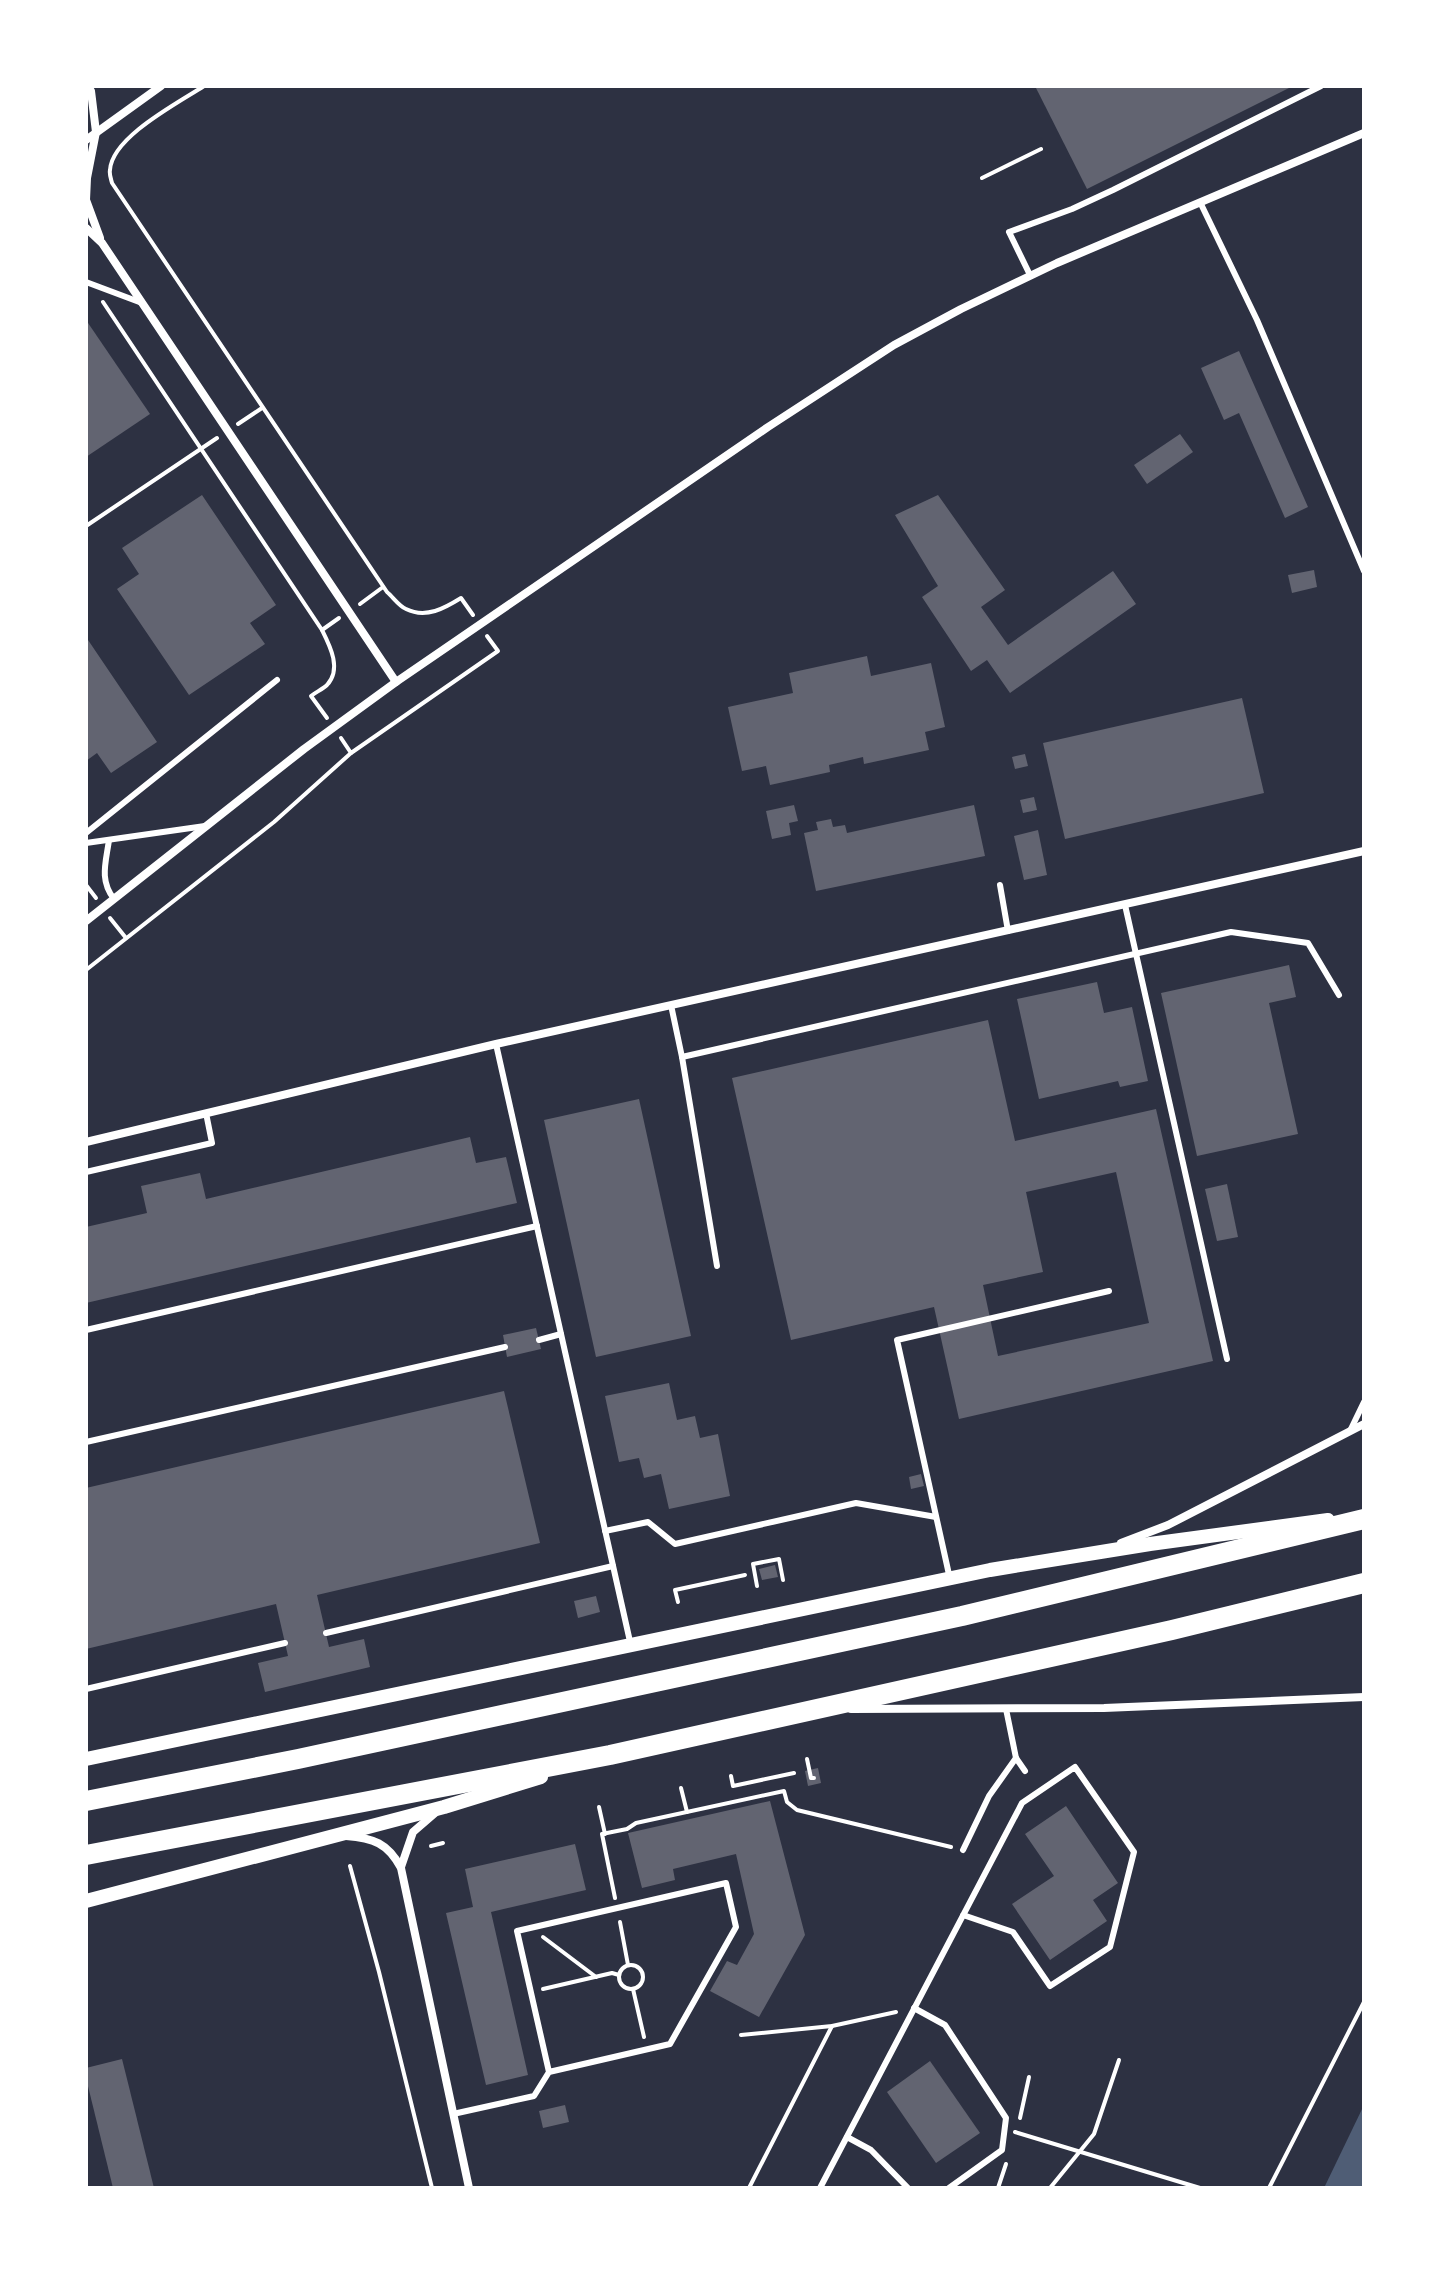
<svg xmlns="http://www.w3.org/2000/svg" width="1450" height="2274" viewBox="0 0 1450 2274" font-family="Montserrat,sans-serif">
<rect width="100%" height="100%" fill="#2d3142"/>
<polygon fill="#4f5d75" points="1364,2105 1364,2188 1324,2188"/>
<g fill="#626471" fill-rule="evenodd">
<polygon points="1035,86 1293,86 1087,189"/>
<polygon points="86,320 150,414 86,457"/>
<polygon points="1239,351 1308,507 1285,518 1239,413 1224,420 1201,368"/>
<polygon points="1180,434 1193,452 1147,484 1134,465"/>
<polygon points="202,495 276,605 250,623 265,644 189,695 117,589 139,574 122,548"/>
<polygon points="938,495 1005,590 981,607 1008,645 1113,571 1136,604 1010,693 987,660 971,671 922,597 938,586 895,515"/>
<polygon points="1314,570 1317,587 1292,593 1288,575"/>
<polygon points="86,637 157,742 111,773 97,753 86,761"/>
<polygon points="867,656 871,676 931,663 945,727 925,732 929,750 864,764 863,757 829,765 830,772 770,785 766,766 742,771 728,707 793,693 789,673"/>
<polygon points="1242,698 1264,793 1065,839 1043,743"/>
<polygon points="1025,754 1028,766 1015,769 1012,757"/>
<polygon points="1034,797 1037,810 1023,813 1020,800"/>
<polygon points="794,805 798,821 789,823 791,835 772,839 766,811"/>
<polygon points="974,805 985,856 816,891 804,833 818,830 816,822 831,819 833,827 845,825 847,833"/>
<polygon points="1038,830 1047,875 1024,880 1014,836"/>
<polygon points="1289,965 1296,997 1269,1003 1298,1134 1197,1156 1161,993"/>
<polygon points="1097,982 1104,1013 1132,1007 1148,1081 1120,1087 1118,1081 1039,1099 1017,999"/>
<path d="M 988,1020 L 1015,1141 L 1156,1109 L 1213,1361 L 959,1419 L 934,1307 L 791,1340 L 732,1078 ZM 1116,1172 L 1149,1323 L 998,1356 L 983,1285 L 1043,1272 L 1026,1192 Z"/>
<polygon points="639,1099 691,1336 596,1357 544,1120"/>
<polygon points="470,1137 476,1163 506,1157 517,1203 86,1303 86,1227 147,1213 141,1186 200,1173 206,1199"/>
<polygon points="1227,1184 1238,1237 1217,1241 1205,1189"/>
<polygon points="536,1328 541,1349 507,1357 503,1335"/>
<polygon points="669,1383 677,1420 695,1416 700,1438 718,1434 730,1496 669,1509 661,1474 644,1478 639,1458 619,1462 605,1396"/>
<polygon points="504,1391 540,1543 317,1595 329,1647 364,1639 370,1667 265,1692 258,1663 288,1656 276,1604 86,1649 86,1488"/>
<polygon points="921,1474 924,1486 911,1489 909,1477"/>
<polygon points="775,1565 778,1577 762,1580 759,1569"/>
<polygon points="596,1596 600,1612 578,1618 574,1601"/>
<polygon points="818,1768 821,1783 808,1786 805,1771"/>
<polygon points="770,1801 805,1935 759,2017 710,1991 727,1961 737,1965 754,1934 736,1854 673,1869 675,1880 642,1888 628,1833"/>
<polygon points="1066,1806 1118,1883 1093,1900 1107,1921 1050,1960 1012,1904 1054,1876 1025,1834"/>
<polygon points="575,1844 586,1890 491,1912 528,2075 486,2085 446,1913 473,1907 465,1869"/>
<polygon points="122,2059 127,2079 154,2188 113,2188 86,2078 86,2068"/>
<polygon points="930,2061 980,2133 936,2163 887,2092"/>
<polygon points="565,2105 569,2122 543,2128 539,2111"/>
</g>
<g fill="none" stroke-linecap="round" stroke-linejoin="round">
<g stroke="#fff" stroke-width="4">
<path d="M 204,86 C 178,103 112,137 110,170 C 109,174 111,179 112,183 L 387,592 C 393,597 399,606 406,609 C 426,619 445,608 461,598 L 473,615"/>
<polyline points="982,178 1041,149"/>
<polyline points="103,302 322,630"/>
<polyline points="238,424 262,408"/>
<polyline points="86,526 217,438"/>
<polyline points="360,604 383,587"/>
<path d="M 327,718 L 311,696 C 316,692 323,689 327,685 C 342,669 330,646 322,630 L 339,618"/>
<polyline points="341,738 351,753 498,651 487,636"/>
<polyline points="86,885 96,898"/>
<polyline points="110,918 126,938"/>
<polyline points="86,970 274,822 351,753"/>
<polyline points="757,1586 753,1564 779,1559 783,1580"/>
<polyline points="678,1602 675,1590 745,1575"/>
<polyline points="807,1759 811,1778 814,1778"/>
<polyline points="731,1776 733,1786 794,1773"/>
<polyline points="681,1788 687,1812"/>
<polyline points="599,1807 605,1834"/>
<polyline points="431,1846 443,1843"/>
<polyline points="350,1866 379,1972 432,2188"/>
<polyline points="615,1898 602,1834 627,1829 636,1823 784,1791 787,1802 797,1810 951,1847"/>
<polyline points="620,1922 628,1965"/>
<polyline points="543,1937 596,1977"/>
<circle cx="631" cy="1977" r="12"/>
<polyline points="543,1989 612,1973 619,1975"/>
<polyline points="633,1989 644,2037"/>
<polyline points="741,2035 832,2026 896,2012"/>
<polyline points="1020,2118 1029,2077"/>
<polyline points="1015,2132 1200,2188"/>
<polyline points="749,2188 832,2026"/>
<polyline points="998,2188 1006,2164"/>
<polyline points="1050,2188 1094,2134 1119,2060"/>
<polyline points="1269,2188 1364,2002"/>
</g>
<g stroke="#fff" stroke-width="6">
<polyline points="1200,202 1257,320 1364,571"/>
<polyline points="1030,275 1009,232 1072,209 1113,190 1321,86"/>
<polyline points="86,282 142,303"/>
<polyline points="86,833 277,680"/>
<path d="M 109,840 C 106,862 99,880 114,899"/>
<polyline points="86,843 205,826"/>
<polyline points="1000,885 1008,931"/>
<polyline points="1125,905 1227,1359"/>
<polyline points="671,1005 682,1057 717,1266"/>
<polyline points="496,1044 631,1646"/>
<polyline points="682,1057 1231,932 1308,943 1339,995"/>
<polyline points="86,1172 212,1143 206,1113"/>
<polyline points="86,1330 537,1226"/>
<polyline points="539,1340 561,1334"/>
<polyline points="1350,1431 1364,1402"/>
<polyline points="86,1442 505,1347"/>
<polyline points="605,1531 648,1522 675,1544 856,1503 936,1517"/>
<polyline points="950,1579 897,1340 1109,1291"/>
<polyline points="326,1633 613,1566"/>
<polyline points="86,1689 285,1643"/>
<polyline points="1006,1709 1016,1758 1025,1771"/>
<polyline points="963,1850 989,1796 1016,1758"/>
<polyline points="914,2008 945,2025 1006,2118 1002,2150 949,2188"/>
<polyline points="453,2114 534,2096 549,2072 517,1931 726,1883 736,1927 670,2044 549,2072"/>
<polyline points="847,2137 871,2150 908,2188"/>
<polyline points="820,2188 1022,1803 1075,1767 1134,1852 1110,1947 1050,1986 1013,1932 963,1915"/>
</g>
<g stroke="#fff" stroke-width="8">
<polyline points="88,86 91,91 96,132 87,178 86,200 100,238"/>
<polyline points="86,140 161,86"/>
<polyline points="86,228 102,243 396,682"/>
<polyline points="86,921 304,749 396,682 768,427 894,345 961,309 1057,263 1364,133"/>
<polyline points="86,1142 496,1044 1364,851"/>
<polyline points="1121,1543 1168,1525 1364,1424"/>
<polyline points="851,1709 1104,1708 1364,1697"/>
<path d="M 346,1836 C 373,1838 388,1843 401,1868 L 469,2188"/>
<polyline points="401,1867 413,1832 435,1813"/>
</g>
<g stroke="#fff" stroke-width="14">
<polyline points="86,1759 990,1570 1150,1544 1328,1520"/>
<polyline points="86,1901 444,1807 541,1777"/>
</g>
<g stroke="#fff" stroke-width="20">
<polyline points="86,1801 298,1759 962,1616 1364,1519"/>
<polyline points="86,1855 610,1755 1172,1630 1364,1583"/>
</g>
</g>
<rect width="1450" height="2274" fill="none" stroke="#ffffff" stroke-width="176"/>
</svg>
